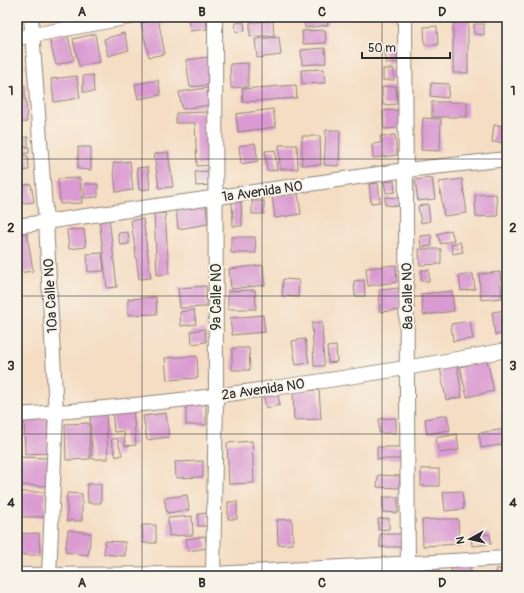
<svg xmlns="http://www.w3.org/2000/svg" width="524" height="593" viewBox="0 0 524 593" font-family="Pangolin,sans-serif">
<rect width="100%" height="100%" fill="#f7f3e8"/>
<filter id="ink" filterUnits="userSpaceOnUse"><feTurbulence type="fractalNoise" baseFrequency=".025" numOctaves="2"/><feDisplacementMap in="SourceGraphic" scale="8" xChannelSelector="R" yChannelSelector="G"/><feConvolveMatrix kernelMatrix="1 2 1 2 8 2 1 2 1" color-interpolation-filters="sRGB"/></filter>
<filter id="wash" filterUnits="userSpaceOnUse"><feTurbulence type="fractalNoise" baseFrequency=".012" numOctaves="4" result="noise"/><feDisplacementMap in="SourceGraphic" scale="16" xChannelSelector="R" yChannelSelector="G"/><feGaussianBlur stdDeviation="0.9" result="paint"/><feColorMatrix in="noise" values="0 0 0 0 0 0 0 0 0 0 0 0 0 0 0 0 0 1.4 0 .05"/><feComposite in="paint" operator="in"/></filter>
<g filter="url(#wash)">
<rect width="100%" height="100%" fill="#f5ddc3"/>
<g id="blocks">
<g fill="#da9bd2">
<polygon points="188,17 206,17 207,29 190,31"/>
<polygon points="303,17 327,17 328,25 305,28"/>
<rect x="453" y="17" width="15" height="56"/>
<polygon points="158,19 165,54 149,57 141,23"/>
<polygon points="273,21 274,36 250,36 250,22"/>
<polygon points="244,22 245,31 236,32 235,23"/>
<polygon points="474,24 484,24 484,35 474,34"/>
<polygon points="437,26 438,45 425,45 424,27"/>
<polygon points="325,30 326,43 303,44 302,31"/>
<polygon points="67,33 74,60 56,65 49,38"/>
<polygon points="124,33 129,50 108,56 104,39"/>
<polygon points="95,34 100,62 79,66 73,39"/>
<polygon points="279,37 281,55 257,58 255,39"/>
<polygon points="395,46 398,62 387,64 384,48"/>
<polygon points="325,48 326,63 302,65 301,50"/>
<polygon points="208,57 211,85 190,87 186,60"/>
<polygon points="248,63 248,87 231,88 230,64"/>
<polygon points="324,69 325,83 302,84 301,70"/>
<rect x="383" y="69" width="11" height="11"/>
<polygon points="93,75 94,92 83,92 83,76"/>
<polygon points="77,76 80,98 54,102 51,79"/>
<polygon points="158,80 161,95 138,99 135,84"/>
<polygon points="431,83 449,84 448,98 430,96"/>
<polygon points="25,85 25,97 17,97 17,86"/>
<polygon points="296,85 297,98 243,102 242,89"/>
<polygon points="396,86 397,104 383,105 382,87"/>
<polygon points="207,88 210,105 182,109 179,92"/>
<polygon points="17,99 26,99 27,122 17,122"/>
<rect x="432" y="102" width="35" height="15"/>
<polygon points="273,109 276,127 238,132 236,114"/>
<polygon points="401,110 401,128 384,129 383,111"/>
<polygon points="208,112 210,165 197,166 195,123 176,123 176,113"/>
<polygon points="423,118 441,119 440,151 421,150"/>
<polygon points="494,125 507,126 507,143 492,142"/>
<polygon points="326,130 340,130 339,166 324,165"/>
<polygon points="395,135 397,155 373,158 372,144 381,143 380,136"/>
<polygon points="302,136 320,136 321,165 302,165"/>
<polygon points="28,137 28,146 17,147 17,138"/>
<polygon points="255,143 258,161 241,164 239,146"/>
<polygon points="279,145 297,145 298,169 280,169"/>
<polygon points="29,147 29,153 20,154 19,148"/>
<polygon points="78,147 91,147 91,170 78,169"/>
<polygon points="275,150 277,170 267,171 265,151"/>
<polygon points="168,152 173,187 159,188 154,154"/>
<polygon points="17,156 28,156 29,170 17,171"/>
<polygon points="130,161 133,190 116,192 113,163"/>
<polygon points="148,167 150,189 139,190 137,168"/>
<polygon points="210,171 211,185 196,186 195,172"/>
<polygon points="507,172 507,196 505,196 502,173"/>
<polygon points="80,178 82,203 60,204 58,179"/>
<polygon points="432,178 435,199 418,201 415,180"/>
<polygon points="462,179 467,213 444,216 439,182"/>
<polygon points="394,181 395,192 386,193 384,182"/>
<polygon points="378,183 380,202 371,203 369,184"/>
<polygon points="31,184 34,202 17,204 17,186"/>
<polygon points="84,184 98,184 98,197 84,198"/>
<polygon points="298,193 301,214 275,218 272,196"/>
<polygon points="496,194 498,216 476,217 475,195"/>
<polygon points="385,197 400,198 399,206 385,205"/>
<rect x="252" y="201" width="12" height="13"/>
<polygon points="232,202 241,202 242,226 233,226"/>
<polygon points="428,204 430,221 421,223 418,206"/>
<polygon points="206,206 208,224 178,229 176,210"/>
<polygon points="165,213 169,274 157,275 154,214"/>
<polygon points="109,217 117,287 107,288 99,218"/>
<polygon points="143,219 151,278 139,279 131,220"/>
<polygon points="84,229 86,247 69,249 67,230"/>
<polygon points="451,230 454,240 441,244 437,234"/>
<polygon points="128,232 129,244 120,245 118,233"/>
<polygon points="27,233 33,271 18,273 17,234"/>
<polygon points="431,235 432,246 421,247 420,236"/>
<polygon points="231,237 255,237 256,253 231,253"/>
<polygon points="460,242 463,252 453,254 451,244"/>
<polygon points="419,249 441,249 441,264 420,265"/>
<polygon points="102,253 104,271 88,272 87,254"/>
<polygon points="263,265 265,285 231,289 229,269"/>
<polygon points="396,265 397,282 368,286 366,268"/>
<rect x="421" y="270" width="8" height="11"/>
<polygon points="500,272 502,298 481,300 479,274"/>
<polygon points="473,274 475,289 461,291 459,276"/>
<polygon points="283,279 299,280 298,297 282,296"/>
<polygon points="364,280 365,296 355,296 354,281"/>
<polygon points="206,286 207,307 180,308 178,288"/>
<polygon points="399,288 400,310 380,312 379,290"/>
<polygon points="255,290 256,309 228,309 228,291"/>
<polygon points="452,291 454,311 423,315 421,294"/>
<polygon points="156,297 157,314 128,315 128,299"/>
<polygon points="194,310 196,324 181,326 180,312"/>
<polygon points="507,310 507,333 495,335 492,312"/>
<polygon points="263,315 265,332 232,335 230,318"/>
<polygon points="470,321 473,339 453,341 451,324"/>
<polygon points="322,322 324,366 314,366 312,323"/>
<polygon points="205,329 206,342 192,344 191,331"/>
<polygon points="305,339 309,363 296,365 292,341"/>
<polygon points="336,346 337,362 328,363 327,347"/>
<polygon points="232,348 249,348 250,370 232,370"/>
<polygon points="197,356 198,378 167,380 165,358"/>
<polygon points="487,360 494,391 467,397 460,367"/>
<polygon points="457,364 462,397 446,400 440,367"/>
<polygon points="319,390 321,419 294,420 293,391"/>
<polygon points="277,391 280,405 266,408 263,394"/>
<rect x="186" y="404" width="20" height="21"/>
<polygon points="133,408 136,445 125,446 124,431 114,432 112,409"/>
<polygon points="106,411 108,459 92,459 90,412"/>
<polygon points="166,413 169,437 147,440 143,416"/>
<polygon points="447,415 450,430 427,434 425,419"/>
<polygon points="396,418 396,433 379,433 379,419"/>
<polygon points="24,419 48,419 49,453 25,454"/>
<polygon points="89,423 90,459 66,460 65,424"/>
<polygon points="505,429 507,444 481,448 479,433"/>
<polygon points="457,434 459,450 439,453 436,438"/>
<polygon points="117,438 122,455 116,457 111,440"/>
<polygon points="252,441 254,483 229,484 227,443"/>
<rect x="377" y="447" width="24" height="12"/>
<polygon points="17,457 49,458 49,486 17,485"/>
<polygon points="203,461 203,477 176,478 175,462"/>
<rect x="421" y="469" width="18" height="17"/>
<polygon points="378,475 400,476 399,488 377,487"/>
<polygon points="87,484 101,484 101,503 88,503"/>
<polygon points="462,491 464,509 445,511 443,492"/>
<rect x="17" y="492" width="28" height="25"/>
<polygon points="67,493 82,494 82,521 67,521"/>
<polygon points="187,495 189,510 167,513 164,498"/>
<polygon points="383,497 398,497 398,513 383,512"/>
<rect x="228" y="502" width="9" height="17"/>
<polygon points="208,513 208,526 198,526 198,514"/>
<polygon points="192,516 193,535 169,536 168,518"/>
<polygon points="389,518 389,529 378,530 378,519"/>
<polygon points="292,519 293,544 278,545 277,520"/>
<polygon points="443,519 458,519 459,544 423,546 422,520"/>
<polygon points="142,525 156,525 156,543 143,543"/>
<polygon points="68,530 91,533 88,555 65,552"/>
<polygon points="39,533 40,555 17,555 17,534"/>
<polygon points="380,534 401,534 402,547 380,547"/>
<polygon points="490,534 491,544 472,546 471,536"/>
<polygon points="205,536 207,548 188,551 186,539"/>
<polygon points="105,541 125,542 125,556 104,554"/>
<polygon points="470,566 471,576 452,576 451,567"/>
<polygon points="438,568 438,576 423,576 423,569"/>
<polygon points="496,569 507,569 507,576 497,576"/>
<polygon points="397,571 397,576 364,576 364,573"/>
</g>
</g>
</g>
<g filter="url(#ink)">
<use href="#blocks" fill-opacity="0" stroke="#908477" stroke-width="1"/>
<g fill="none" stroke-linecap="round" stroke-linejoin="round">
<defs>
<g id="minor">
<polyline points="31,17 46,223 56,412 49,576"/>
<polyline points="405,17 408,576"/>
<polyline points="17,38 130,17"/>
<polyline points="17,226 406,170 507,159"/>
<path d="M 17,415 C 181,404 345,380 507,350"/>
<polyline points="17,575 213,574 507,558"/>
<polyline points="213,576 216,396 215,17"/>
</g>
</defs>
<use href="#minor" stroke="#908477" stroke-width="16"/>
<use href="#minor" stroke="#fff" stroke-width="14"/>
</g>
</g>
<path fill="none" stroke="#2b2b2b" stroke-width="1" stroke-opacity="0.55" d="M 142,17 L 142,576M 262,17 L 262,576M 382,17 L 382,576M 17,159 L 507,159M 17,296 L 507,296M 17,434 L 507,434"/>
<g text-anchor="middle" stroke-width="4" stroke-linejoin="round" paint-order="stroke">
<g font-size="14" fill="#2b2b2b" stroke="#f7f3e8">
<text transform="translate(262 191) rotate(-8)" y="5">1a Avenida NO</text>
<text transform="translate(50 296) rotate(-93)" y="5">10a Calle NO</text>
<text transform="translate(407 296) rotate(-91)" y="5">8a Calle NO</text>
<text transform="translate(216 297) rotate(-90)" y="5">9a Calle NO</text>
<text transform="translate(263 389) rotate(-8)" y="5">2a Avenida NO</text>
</g>
</g>
<rect width="524" height="593" fill="none" stroke="#f7f3e8" stroke-width="44"/>
<g transform="translate(470 539) rotate(262)" stroke="#f7f3e8" stroke-width="3" paint-order="stroke">
<path d="M0-3L7 15L0 10L-7 15Z" fill="#2b2b2b"/>
<text y="-6" font-size="11" font-weight="bold" text-anchor="middle" fill="#2b2b2b">N</text>
</g>
<path d="M362 52v6h88v-6" fill="none" stroke="#2b2b2b" stroke-width="2"/>
<text x="368" y="52" font-size="12" fill="#2b2b2b" stroke="#f7f3e8" stroke-width="3" paint-order="stroke">50 m</text>
<rect x="22" y="22" width="480" height="549" fill="none" stroke="#2b2b2b" stroke-width="1.5"/>
<g font-size="13" text-anchor="middle" font-weight="bold" fill="#2b2b2b">
<text x="82" y="16">A</text>
<text x="202" y="16">B</text>
<text x="322" y="16">C</text>
<text x="442" y="16">D</text>
<text x="11" y="95">1</text>
<text x="513" y="95">1</text>
<text x="11" y="232">2</text>
<text x="513" y="232">2</text>
<text x="11" y="370">3</text>
<text x="513" y="370">3</text>
<text x="11" y="507">4</text>
<text x="513" y="507">4</text>
<text x="82" y="587">A</text>
<text x="202" y="587">B</text>
<text x="322" y="587">C</text>
<text x="442" y="587">D</text>
</g>
</svg>
